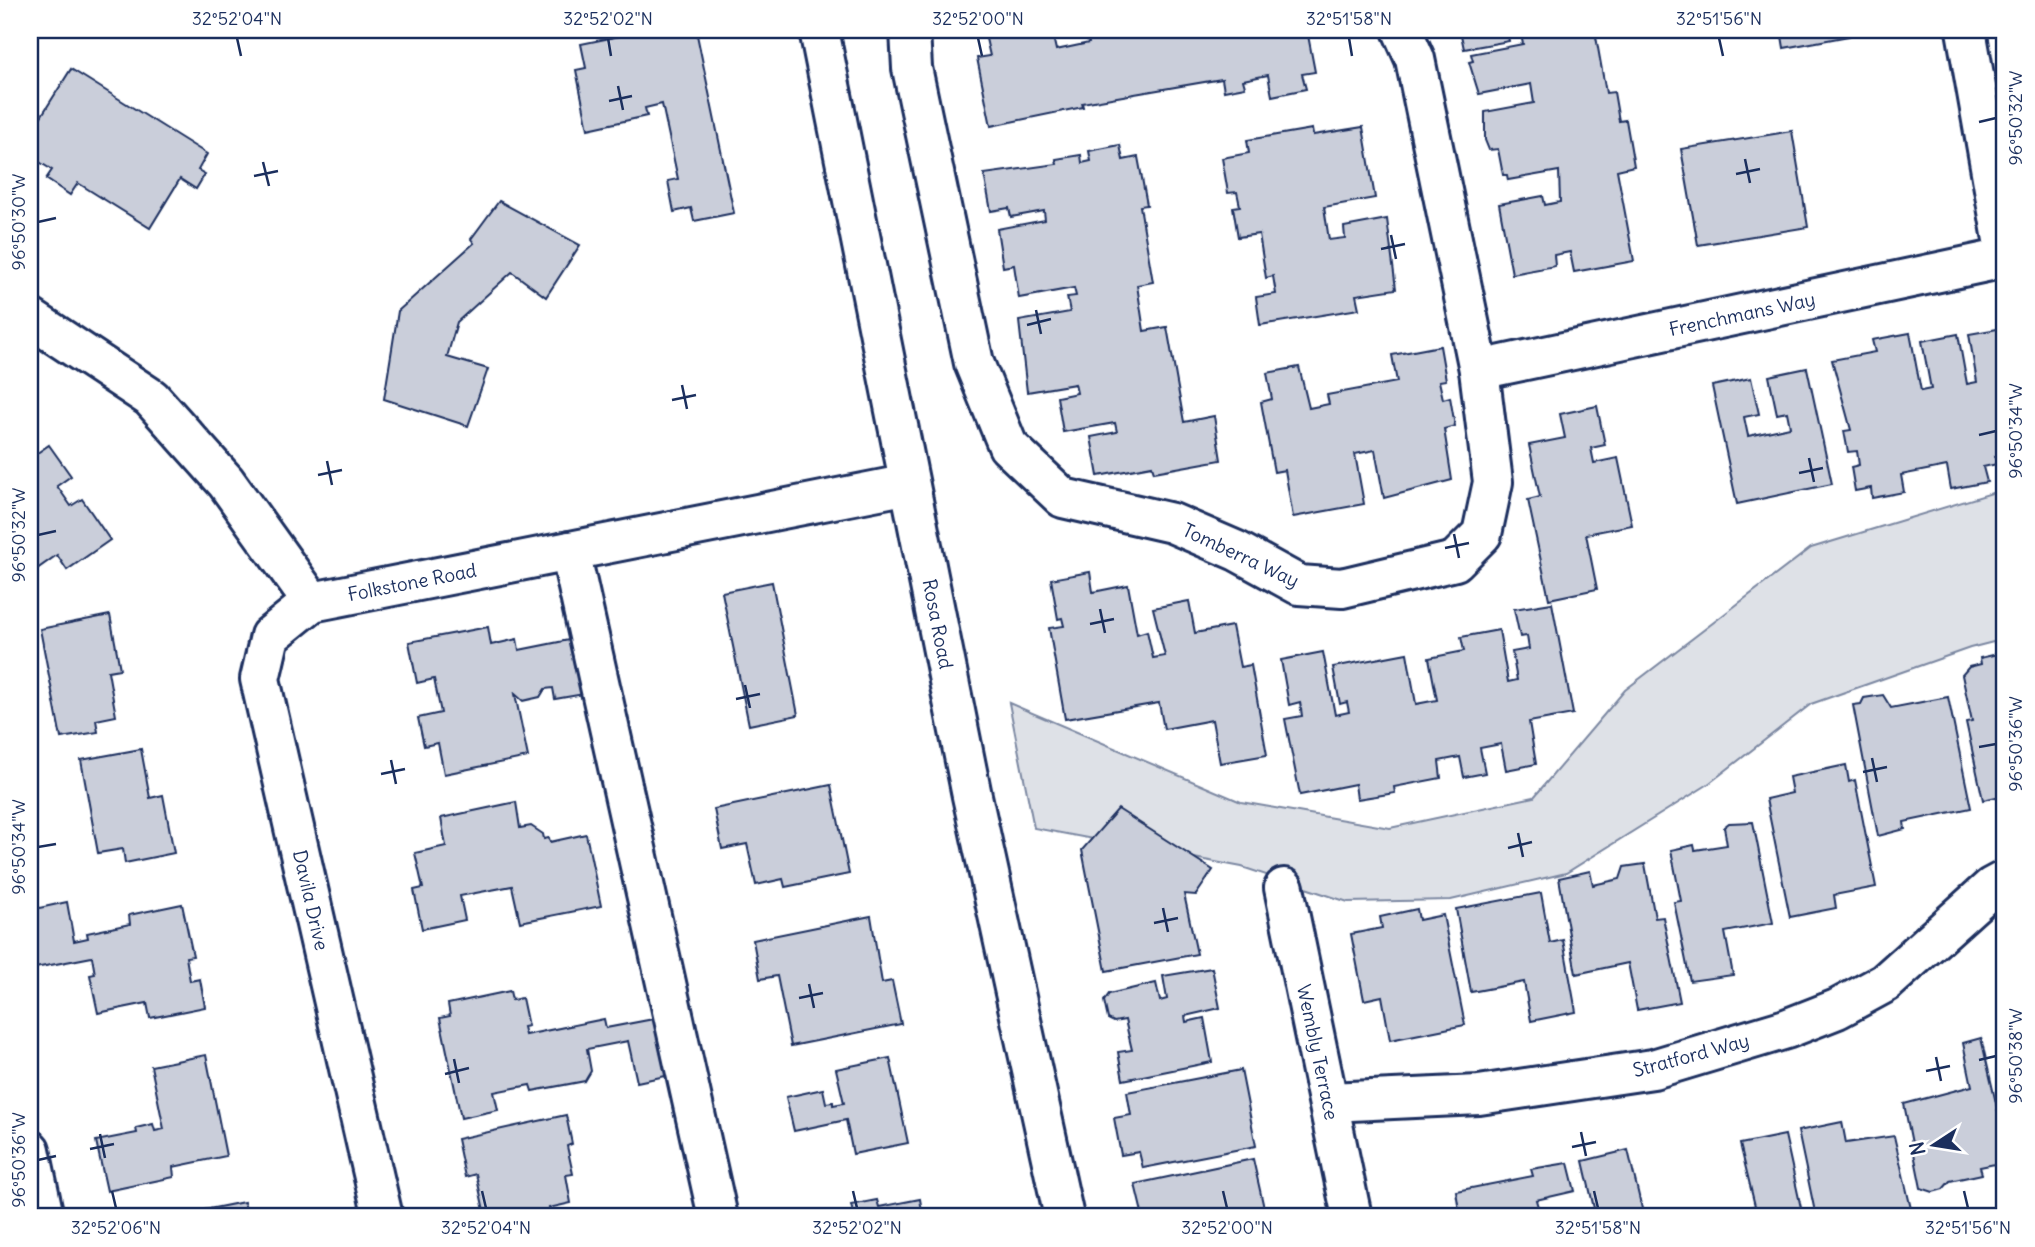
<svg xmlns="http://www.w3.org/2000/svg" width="2035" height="1247" viewBox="0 0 2035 1247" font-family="Delius,sans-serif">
<rect width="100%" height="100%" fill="#fff"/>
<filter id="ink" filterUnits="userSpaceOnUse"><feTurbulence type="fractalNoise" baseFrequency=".0143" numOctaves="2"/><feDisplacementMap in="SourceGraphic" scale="14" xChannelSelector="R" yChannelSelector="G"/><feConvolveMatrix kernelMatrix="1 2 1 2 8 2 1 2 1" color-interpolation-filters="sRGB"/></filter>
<g filter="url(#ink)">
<polygon fill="#dee1e7" stroke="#7c88a2" stroke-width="2" points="2005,489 2005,639 1970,648 1811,704 1707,785 1566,873 1451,900 1348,902 1242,867 1034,828 1009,703 1241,802 1390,828 1534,797 1625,690 1811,548"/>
<g fill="#caceda" stroke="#1b2f5e" stroke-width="2">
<polygon points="649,30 696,30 734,213 694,221 691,208 674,212 668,181 678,179 662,104 645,108 647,116 588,129 576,70 586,68 581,44"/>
<polygon points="984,30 1057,30 1058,36 1053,37 1056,50 1089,43 1086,30 1307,30 1315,72 1302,74 1306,89 1272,96 1268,75 1243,80 1245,87 1224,91 1222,79 1082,103 1083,107 991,126 977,58 990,56"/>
<polygon points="1460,30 1511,30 1507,30 1509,41 1464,49"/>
<polygon points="1520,30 1595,31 1606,93 1614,92 1619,121 1626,120 1634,166 1617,170 1634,261 1574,272 1570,252 1554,255 1555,266 1512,274 1499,204 1543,196 1545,205 1560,202 1559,171 1508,180 1507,175 1503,175 1498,149 1489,150 1485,140 1485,112 1534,103 1531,84 1479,94 1469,62 1473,61 1471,54 1523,44"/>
<polygon points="1781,30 1847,30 1849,36 1784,48"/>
<polygon points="71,69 207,154 198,170 205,174 196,189 180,179 150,228 78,183 70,195 46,179 52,170 30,156 30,134"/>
<polygon points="1363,127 1375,198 1324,207 1329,240 1345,238 1344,227 1387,219 1396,289 1356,295 1359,309 1260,325 1256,297 1276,294 1273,276 1266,278 1259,234 1238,237 1233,207 1240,206 1237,192 1228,193 1222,158 1249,153 1247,140 1312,129 1313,135"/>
<polygon points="1792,131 1808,227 1698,245 1681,149"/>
<polygon points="1120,145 1123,160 1138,157 1147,205 1140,206 1153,282 1137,285 1144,331 1167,327 1184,422 1214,416 1221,460 1154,472 1152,466 1098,476 1091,437 1117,432 1115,423 1063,432 1057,397 1077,393 1075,384 1027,392 1019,321 1070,312 1067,297 1076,296 1074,288 1019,298 1014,265 1003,267 997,229 1045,220 1044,211 1011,217 1009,208 991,211 984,174 1057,164 1056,159 1081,155 1082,163 1091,161 1089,151"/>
<polygon points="499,201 580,245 546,297 512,272 457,322 447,357 488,369 468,426 384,399 398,311 474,243 471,239"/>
<polygon points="2003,328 2005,454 1995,456 1997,464 1983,467 1987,482 1951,489 1947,466 1901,475 1904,492 1872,498 1871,488 1855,491 1851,467 1859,465 1857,451 1848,452 1844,431 1851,430 1832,360 1875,352 1872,340 1910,333 1921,391 1931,389 1922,341 1958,334 1967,384 1977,382 1969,334"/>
<polygon points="1440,346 1446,380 1439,381 1443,399 1450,397 1455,426 1444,429 1452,480 1384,498 1375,450 1355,454 1364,504 1293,517 1285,470 1274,472 1261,402 1272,399 1267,373 1299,367 1309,408 1329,404 1327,395 1397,382 1392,355"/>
<polygon points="1807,368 1832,484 1737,504 1712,386 1751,378 1759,414 1744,417 1748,436 1790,427 1787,412 1777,414 1769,376"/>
<polygon points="1597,406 1605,445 1591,448 1594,463 1618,458 1632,525 1586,534 1597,589 1549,599 1528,500 1540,497 1529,445 1565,438 1560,414"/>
<polygon points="49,445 71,476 57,486 71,506 82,499 110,540 67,570 57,555 30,574 30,458"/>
<polygon points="1090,572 1093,592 1128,585 1137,634 1147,631 1153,658 1165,656 1153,608 1189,601 1195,633 1232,626 1240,667 1251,665 1267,755 1220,763 1212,720 1164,729 1159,703 1065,719 1049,628 1064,626 1062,618 1058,619 1051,579"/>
<polygon points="772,582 798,715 749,725 722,592"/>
<polygon points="1552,603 1573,714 1529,722 1536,764 1506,770 1501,744 1480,748 1485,773 1464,777 1460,757 1439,761 1441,778 1394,787 1395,793 1357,799 1355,784 1300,795 1285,719 1302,716 1300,702 1289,705 1281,660 1323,652 1335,715 1349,712 1347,702 1340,704 1333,667 1407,653 1416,704 1437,700 1429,658 1464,651 1461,637 1499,630 1508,682 1517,680 1512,652 1529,649 1527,636 1520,637 1514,609"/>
<polygon points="110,615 120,669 108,671 116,716 96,720 98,732 61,738 40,629"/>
<polygon points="488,627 491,645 517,639 519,650 574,639 584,694 555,699 553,688 545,689 540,697 523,701 515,694 528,757 444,774 438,743 424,746 418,718 441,713 434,679 417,683 409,642"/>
<polygon points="2002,653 2005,662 2005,795 1983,800 1966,722 1972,721 1962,675 1969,667 1981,664 1980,658"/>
<polygon points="1883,695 1891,708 1948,697 1971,808 1904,822 1905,829 1878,836 1853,705 1861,704 1864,698"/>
<polygon points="141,749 150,798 163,795 174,853 125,863 123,849 98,853 81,760"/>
<polygon points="1846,765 1849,782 1855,780 1876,887 1834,895 1836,908 1790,917 1766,799 1792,793 1789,777"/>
<polygon points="831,785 849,874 785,887 783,879 756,885 747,844 722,849 714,809"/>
<polygon points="516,802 520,828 531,826 543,834 544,839 549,838 550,842 586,834 601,906 520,922 512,886 460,896 465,920 422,929 414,890 423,888 415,853 446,846 441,818"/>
<polygon points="1118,809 1213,870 1196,895 1184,894 1197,954 1106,971 1082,850"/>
<polygon points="1753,822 1773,923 1725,932 1733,975 1690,981 1674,902 1681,901 1671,850 1694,845 1695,850 1727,845 1724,827 1729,823"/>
<polygon points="1645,864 1655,918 1663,917 1680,1002 1637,1010 1628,963 1576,974 1559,878 1590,871 1593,885 1620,879 1624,867"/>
<polygon points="1541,893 1550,943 1563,940 1576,1012 1531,1021 1524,982 1471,992 1456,909"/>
<polygon points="67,902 74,941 88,938 87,933 130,924 129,915 182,904 193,956 186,957 190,981 200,979 205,1007 150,1018 147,1003 98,1013 90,975 95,974 92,957 30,969 30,910"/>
<polygon points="1417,909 1419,920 1443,915 1465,1025 1390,1040 1382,996 1364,1000 1351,934 1382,928 1380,917"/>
<polygon points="871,916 882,983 892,981 901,1024 791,1046 777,976 760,979 753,940"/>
<polygon points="1212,968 1220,1008 1185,1016 1186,1022 1204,1018 1212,1062 1123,1080 1118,1052 1132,1050 1125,1020 1114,1022 1108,1019 1104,1001 1109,994 1156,983 1160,1001 1167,999 1163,976"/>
<polygon points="510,991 512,1000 522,998 528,1026 523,1027 525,1035 604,1019 606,1028 664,1017 675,1074 637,1082 628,1041 587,1049 591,1071 585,1081 532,1091 530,1085 494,1092 498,1110 461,1118 440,1018 450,1016 448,1004"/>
<polygon points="1981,1038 2005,1142 2005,1162 1980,1167 1982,1174 1950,1181 1943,1189 1933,1192 1921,1188 1904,1104 1972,1086 1963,1043"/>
<polygon points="206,1055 226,1156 173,1167 174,1177 107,1191 96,1141 137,1133 136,1128 153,1124 155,1131 164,1129 151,1066"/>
<polygon points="890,1058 908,1143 853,1154 846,1120 794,1131 786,1097 823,1089 826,1103 833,1102 833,1105 844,1103 836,1069"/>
<polygon points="1241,1070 1256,1146 1143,1168 1139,1152 1121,1155 1114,1118 1131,1115 1127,1092"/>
<polygon points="566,1115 572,1144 567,1146 573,1174 566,1175 571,1203 549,1208 551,1217 508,1217 506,1210 485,1215 476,1174 465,1177 457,1139"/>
<polygon points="1842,1122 1846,1143 1894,1136 1912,1213 1911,1217 1816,1217 1798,1131"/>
<polygon points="1785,1135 1803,1217 1723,1217 1722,1212 1755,1206 1740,1144"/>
<polygon points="1628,1150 1643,1213 1626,1217 1596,1217 1583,1161"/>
<polygon points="1253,1159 1266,1217 1143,1217 1135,1184"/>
<polygon points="1568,1163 1575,1191 1536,1200 1541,1217 1460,1217 1456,1191 1533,1176 1531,1169"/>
<polygon points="920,1199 923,1217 854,1217 851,1205 877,1200 879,1207"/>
<polygon points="244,1202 248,1217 174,1216"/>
</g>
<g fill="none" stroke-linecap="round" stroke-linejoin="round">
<defs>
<g id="minor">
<polyline points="819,30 972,796 1064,1217"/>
<polyline points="910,30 912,68 974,363 1008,446 1063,498 1172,523 1237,551 1299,585 1342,588 1455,561 1482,534 1493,482 1479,370 1415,59 1402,30"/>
<polyline points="1966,30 2005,251"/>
<polyline points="30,318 151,398 226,482 312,602"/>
<polyline points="1479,370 2005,258"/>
<polyline points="570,551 718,1217"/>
<polyline points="1284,888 1352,1217"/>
<polyline points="1329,1102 1479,1095 1653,1069 1786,1029 1837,1009 1885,983 1992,887 2005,880"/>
<polyline points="30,1150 44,1217"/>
<polyline points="383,1217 260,679 270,636 312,602 909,484"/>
</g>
</defs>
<use href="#minor" stroke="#1b2f5e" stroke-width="44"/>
<use href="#minor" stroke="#fff" stroke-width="38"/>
</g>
</g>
<path fill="none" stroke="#1b2f5e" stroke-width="2.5" d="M 237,38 L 241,56M 608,38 L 611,56M 978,38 L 982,56M 1349,38 L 1352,56M 1719,38 L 1723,56M 618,86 L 623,110M 609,101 L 632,96M 1979,122 L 1996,118M 1745,159 L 1750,183M 263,162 L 269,186M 1736,174 L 1760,169M 254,176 L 278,171M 38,222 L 56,218M 1391,235 L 1396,259M 1381,249 L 1405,244M 1036,310 L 1041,334M 1027,325 L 1051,319M 682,385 L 687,409M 672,400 L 696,395M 1979,435 L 1996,431M 1809,458 L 1814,482M 327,461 L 332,485M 1799,473 L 1823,468M 318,475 L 342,470M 1454,534 L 1459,558M 38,535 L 56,531M 1445,548 L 1469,543M 1100,609 L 1105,633M 1090,624 L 1114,619M 745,685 L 750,708M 736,699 L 760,694M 1979,747 L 1996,744M 1872,758 L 1877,782M 391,760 L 396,784M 1863,772 L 1887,767M 381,774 L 405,769M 1518,833 L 1523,857M 38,847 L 56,844M 1508,848 L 1532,842M 1163,908 L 1168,932M 1154,923 L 1178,918M 809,984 L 814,1008M 799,998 L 823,993M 1936,1057 L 1941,1081M 454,1059 L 459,1083M 1979,1060 L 1996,1056M 1926,1071 L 1950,1066M 445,1074 L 469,1068M 1581,1132 L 1586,1156M 100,1134 L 105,1158M 1572,1147 L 1596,1142M 90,1149 L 114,1144M 38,1160 L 56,1156M 112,1191 L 116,1208M 482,1191 L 486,1208M 853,1191 L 857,1208M 1223,1191 L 1227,1208M 1594,1191 L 1598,1208M 1964,1191 L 1968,1208"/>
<g text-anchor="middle" stroke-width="5" stroke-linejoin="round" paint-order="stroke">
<g font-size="19" fill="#1b2f5e" stroke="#fff">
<text transform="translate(1742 314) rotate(-12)" y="7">Frenchmans Way</text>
<text transform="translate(1241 555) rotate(25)" y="7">Tomberra Way</text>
<text transform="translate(412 582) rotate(-11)" y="7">Folkstone Road</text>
<text transform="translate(938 624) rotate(79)" y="7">Rosa Road</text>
<text transform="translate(311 900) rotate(77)" y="7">Davila Drive</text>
<text transform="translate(1318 1052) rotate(78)" y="7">Wembly Terrace</text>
<text transform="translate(1691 1055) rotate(-15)" y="7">Stratford Way</text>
</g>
</g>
<rect width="2035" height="1247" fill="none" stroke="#fff" stroke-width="77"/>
<g transform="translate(1934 1145) rotate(258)" stroke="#ffffff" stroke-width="5" paint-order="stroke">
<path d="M0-5L12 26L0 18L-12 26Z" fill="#1b2f5e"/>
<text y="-10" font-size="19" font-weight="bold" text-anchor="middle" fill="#1b2f5e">N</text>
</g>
<rect x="38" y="38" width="1958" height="1170" fill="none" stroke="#1b2f5e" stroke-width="2.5"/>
<g font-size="18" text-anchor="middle" fill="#1b2f5e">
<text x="237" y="25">32°52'04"N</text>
<text x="608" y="25">32°52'02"N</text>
<text x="978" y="25">32°52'00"N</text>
<text x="1349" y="25">32°51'58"N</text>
<text x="1719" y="25">32°51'56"N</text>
<text transform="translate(2016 118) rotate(-90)" y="6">96°50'32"W</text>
<text transform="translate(19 222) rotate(-90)" y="6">96°50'30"W</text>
<text transform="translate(2016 431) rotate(-90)" y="6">96°50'34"W</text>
<text transform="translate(19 535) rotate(-90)" y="6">96°50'32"W</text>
<text transform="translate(2016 744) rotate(-90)" y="6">96°50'36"W</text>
<text transform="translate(19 847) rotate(-90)" y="6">96°50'34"W</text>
<text transform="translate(2016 1056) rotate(-90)" y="6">96°50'38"W</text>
<text transform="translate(19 1160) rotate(-90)" y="6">96°50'36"W</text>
<text x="116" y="1234">32°52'06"N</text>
<text x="486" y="1234">32°52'04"N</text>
<text x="857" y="1234">32°52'02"N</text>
<text x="1227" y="1234">32°52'00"N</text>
<text x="1598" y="1234">32°51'58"N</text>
<text x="1968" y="1234">32°51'56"N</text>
</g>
</svg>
